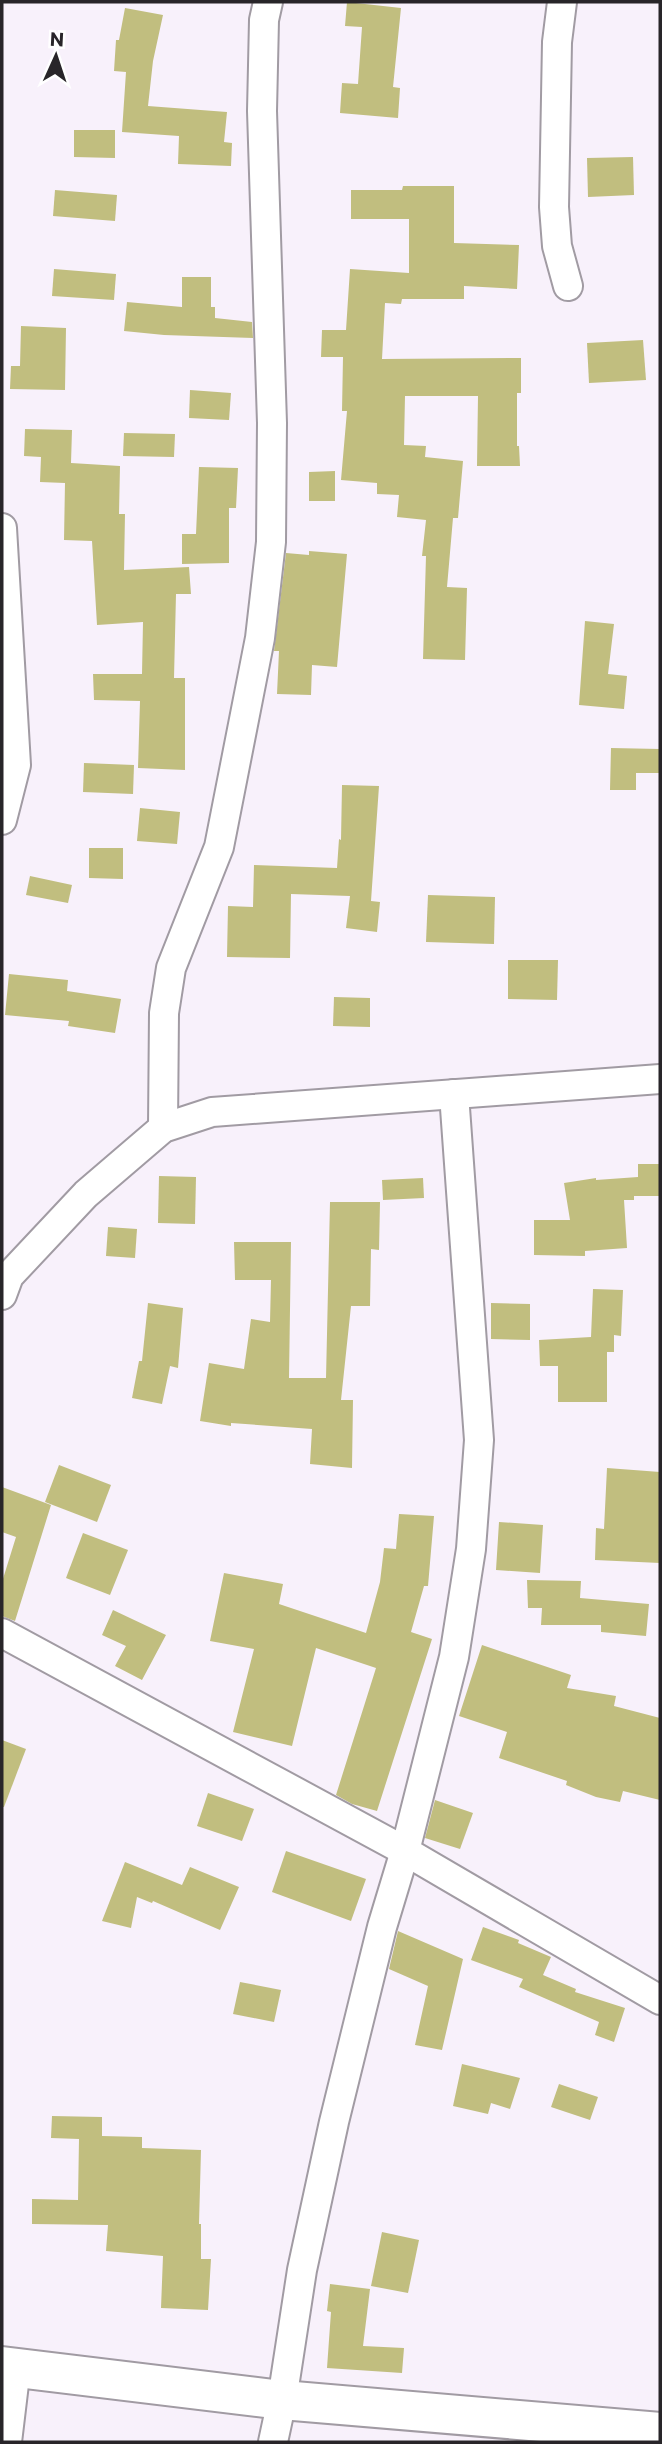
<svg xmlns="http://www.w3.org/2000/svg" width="662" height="2444" viewBox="0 0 662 2444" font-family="Commissioner,sans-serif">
<rect width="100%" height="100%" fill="#f8f1fb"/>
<g fill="#c1be7f">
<polygon points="347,2 401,8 393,87 400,88 398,118 340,113 342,83 358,84 362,27 345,26"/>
<polygon points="125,8 163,15 153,61 148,106 227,112 224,142 232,143 231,166 178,164 179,136 122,132 126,72 114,71 116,40 119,40"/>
<polygon points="74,130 115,130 115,158 74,157"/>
<polygon points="633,157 634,195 588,197 587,158"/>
<polygon points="403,186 454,186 454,243 519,245 517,289 464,286 464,299 402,299 401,304 385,303 382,359 521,358 521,393 517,393 517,446 519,446 520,466 477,466 478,396 405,396 404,445 426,446 425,457 463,461 458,518 453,518 447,587 467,588 465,660 423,659 426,556 422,556 426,520 397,517 399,495 377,494 377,483 341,480 347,411 342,411 343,357 321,357 322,330 346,330 350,269 409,273 409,219 351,219 351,190 402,190"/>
<polygon points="55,190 117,195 115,221 53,216"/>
<polygon points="54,269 116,274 114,300 52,296"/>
<polygon points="182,277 211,277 211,307 215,307 215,318 252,322 253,338 164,335 124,331 127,302 182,307"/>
<polygon points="21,326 66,328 65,390 10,389 11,366 20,366"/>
<polygon points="643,340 646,380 589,383 587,343"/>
<polygon points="190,390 231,393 229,420 189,418"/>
<polygon points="25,429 72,430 71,463 120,466 119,514 125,514 124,570 189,567 191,594 176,594 174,678 185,678 185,770 138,768 140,701 94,700 93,674 142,674 143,622 97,625 92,541 64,540 65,483 40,482 41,457 24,456"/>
<polygon points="124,433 175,434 174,457 123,456"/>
<polygon points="199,467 238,468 236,508 229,508 229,563 182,564 182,534 196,534"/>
<polygon points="335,471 335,501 309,501 309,472"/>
<polygon points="309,551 347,554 337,667 312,665 311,695 277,694 279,651 274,651 286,553 309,555"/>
<polygon points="585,621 614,624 608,674 627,676 624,709 579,705"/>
<polygon points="611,748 660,749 660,773 636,773 636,790 610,790"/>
<polygon points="84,763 134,765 133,794 83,792"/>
<polygon points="342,785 379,786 371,901 380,902 377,932 346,928 350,896 291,894 290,958 227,957 228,906 253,907 254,865 337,868 339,839 341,840"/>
<polygon points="140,808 180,812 177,844 137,841"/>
<polygon points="89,848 123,848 123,879 89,878"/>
<polygon points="30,876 72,885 68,903 26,895"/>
<polygon points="428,895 495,897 494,944 426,942"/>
<polygon points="508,960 558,960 557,1000 508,999"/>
<polygon points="9,974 68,980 67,991 121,999 115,1033 68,1026 69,1021 5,1015"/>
<polygon points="334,997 370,998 370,1027 333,1026"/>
<polygon points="638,1164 660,1164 660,1196 634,1196 634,1200 624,1200 627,1248 585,1251 585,1256 534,1255 534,1220 570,1220 564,1183 596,1178 596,1180 638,1177"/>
<polygon points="159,1176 196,1177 195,1224 158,1223"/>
<polygon points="423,1178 424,1198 383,1200 382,1180"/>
<polygon points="330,1202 380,1202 379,1250 371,1249 370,1306 351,1306 341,1400 353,1400 352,1468 310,1464 312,1429 231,1423 231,1426 200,1421 209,1363 244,1369 251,1319 270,1322 271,1280 235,1280 234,1242 291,1242 289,1378 326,1378"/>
<polygon points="108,1227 137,1229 135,1258 106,1256"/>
<polygon points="593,1289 623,1290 621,1336 614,1335 614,1352 607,1352 607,1402 558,1402 558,1366 540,1366 539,1340 591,1337"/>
<polygon points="148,1303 183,1308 178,1368 170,1366 162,1404 132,1398 139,1361 142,1361"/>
<polygon points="491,1303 530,1304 530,1340 491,1339"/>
<polygon points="59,1465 111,1485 97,1522 45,1502"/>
<polygon points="607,1468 660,1472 660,1563 595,1560 596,1528 604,1529"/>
<polygon points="2,1487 51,1505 15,1621 2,1616 2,1582 16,1537 2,1532"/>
<polygon points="399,1514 434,1516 428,1586 424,1586 411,1632 432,1639 377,1811 352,1804 336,1795 376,1668 316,1648 292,1746 233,1732 254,1649 210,1641 224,1573 283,1584 279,1604 366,1633 380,1582 384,1548 396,1549"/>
<polygon points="499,1522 543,1525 540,1573 496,1570"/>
<polygon points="83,1533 128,1550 110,1595 66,1578"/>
<polygon points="527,1580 581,1581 580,1598 649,1604 646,1636 601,1632 601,1625 541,1625 542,1608 528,1608"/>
<polygon points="113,1610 166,1635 142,1680 115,1666 126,1646 102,1635"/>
<polygon points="482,1645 571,1675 567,1688 616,1696 614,1706 660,1718 660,1800 623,1791 620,1802 596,1797 566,1785 567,1781 499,1758 507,1732 459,1716"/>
<polygon points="2,1740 26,1749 4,1807 2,1807"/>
<polygon points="208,1793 254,1809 242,1841 197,1826"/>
<polygon points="435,1800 473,1813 460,1849 425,1838"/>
<polygon points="286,1851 366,1879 351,1921 272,1892"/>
<polygon points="125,1862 182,1885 190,1867 239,1887 220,1930 153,1901 152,1903 137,1897 131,1928 102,1921"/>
<polygon points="483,1927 519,1940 518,1943 551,1957 543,1975 576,1989 575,1992 625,2008 614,2042 595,2035 599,2022 519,1987 523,1979 471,1960"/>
<polygon points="398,1931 463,1959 442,2050 415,2045 428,1986 389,1969"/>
<polygon points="240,1982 281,1990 274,2022 233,2014"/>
<polygon points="462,2064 520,2078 510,2109 491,2103 488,2114 453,2106"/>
<polygon points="559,2084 598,2097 590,2120 551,2107"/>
<polygon points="52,2116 102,2117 102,2136 142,2137 142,2148 201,2150 199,2224 201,2224 201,2259 211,2259 208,2310 161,2308 163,2256 106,2251 108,2225 32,2224 32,2199 78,2200 79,2139 51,2138"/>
<polygon points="382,2232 419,2240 408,2293 371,2286"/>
<polygon points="330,2284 370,2289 363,2346 404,2348 402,2373 327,2368 331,2312 327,2311"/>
</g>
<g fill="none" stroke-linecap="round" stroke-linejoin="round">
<defs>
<g id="street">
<polyline points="562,2 557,42 554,207 557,246 568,286"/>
<polyline points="2,528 16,765 2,820"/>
<polyline points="163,1128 164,1013 171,968 219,847 260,638 271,542 272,423 262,111 264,20 268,2"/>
<polyline points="2,1295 9,1276 86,1194 163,1128 212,1112 660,1079"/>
<polyline points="2,1633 405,1851 660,2000"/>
<polyline points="7,2442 16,2367"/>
<polyline points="273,2442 282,2400 302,2270 334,2122 382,1927 405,1851 454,1657 471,1549 479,1440 454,1094"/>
</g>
<polyline id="secondary" points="2,2366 282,2400 660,2432"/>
</defs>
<use href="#street" stroke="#a19ba3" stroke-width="32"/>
<use href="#secondary" stroke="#a19ba3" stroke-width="42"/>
<use href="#street" stroke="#fff" stroke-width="28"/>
<use href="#secondary" stroke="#fff" stroke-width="38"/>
</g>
<rect width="662" height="2444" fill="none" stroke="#282529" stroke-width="7"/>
<g transform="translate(56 56) rotate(3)" stroke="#ffffff" stroke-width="5" paint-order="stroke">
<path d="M0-5L12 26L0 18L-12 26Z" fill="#282529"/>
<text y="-10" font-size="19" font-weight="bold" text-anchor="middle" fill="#282529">N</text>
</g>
</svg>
